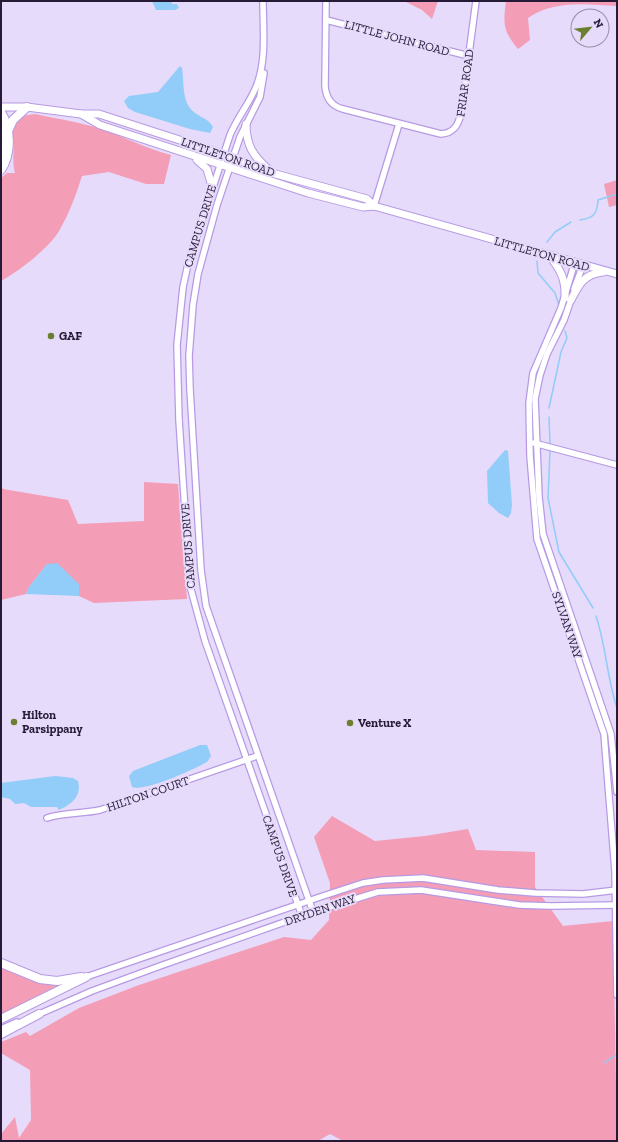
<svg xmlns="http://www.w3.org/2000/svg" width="618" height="1142" viewBox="0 0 618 1142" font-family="'Zilla Slab',serif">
<rect width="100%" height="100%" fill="#e6dbfa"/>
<g fill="#f49db6">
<polygon points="404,1 438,1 432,19 422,10"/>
<path d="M 506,1 L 617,1 L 617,6 C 587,4 553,0 528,18 L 530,40 L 518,49 C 503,31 503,24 506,1 Z"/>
<path d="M 35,114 C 57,119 80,122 101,129 C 125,137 147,149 171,155 L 164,184 L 146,184 L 109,172 L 82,176 C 76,195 69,214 59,231 C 49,248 18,272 1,281 L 1,178 L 7,173 L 15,173 C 11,159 16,145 12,131 L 21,116 Z"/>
<polygon points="617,180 617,205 609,207 604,184"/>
<polygon points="144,482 178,484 187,599 94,603 79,596 79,584 47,564 29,587 26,594 1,600 1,486 3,489 68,500 78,524 144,521"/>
<polygon points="332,816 375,841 425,836 468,829 476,850 535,852 535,887 563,926 613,921 617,1141 343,1141 330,1134 318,1141 1,1141 1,1134 15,1117 19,1138 31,1120 30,1070 1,1053 1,1042 26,1032 30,1036 79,1008 139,985 284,937 311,940 329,920 330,883 314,837"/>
<polygon points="1,966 29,979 57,986 1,1015"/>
</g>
<g fill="#92ccf8">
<polygon points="152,1 171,1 172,4 177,4 179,8 175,10 156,10"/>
<path d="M 180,66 L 182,68 C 184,79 182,98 190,108 C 196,117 208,117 213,127 L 210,133 L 190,129 L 135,112 L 128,108 L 124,101 L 129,96 L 158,92 Z"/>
<polygon points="505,450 508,451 512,505 511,513 508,518 499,513 488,503 487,471"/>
<polygon points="57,563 79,584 79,596 26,594 29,587 47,564"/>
<path d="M 200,745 L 207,745 L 211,756 L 207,762 C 194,769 146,792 132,787 L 129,776 L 133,771 Z"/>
<path d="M 55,776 L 73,778 L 78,781 C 82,796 72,804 59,810 L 57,807 L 31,807 L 24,803 L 15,804 L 10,799 L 1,797 L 1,783 Z"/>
</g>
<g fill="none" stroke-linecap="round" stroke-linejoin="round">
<g stroke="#92ccf8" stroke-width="1.5">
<path d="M 580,220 C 594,218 597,214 598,200 L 617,194"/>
<polyline points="547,242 555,232 571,222"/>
<polyline points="537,261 538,273 555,293 559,305"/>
<polyline points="549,408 561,352 567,338 565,331"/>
<polyline points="549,417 550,443"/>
<polyline points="550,451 548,498 559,552 593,608"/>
<path d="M 596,616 C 606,646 607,678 617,708"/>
<polyline points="604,1063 616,1055"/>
</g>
<defs>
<g id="minor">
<path d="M 263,1 C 263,28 267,61 256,87 C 249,104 237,118 230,135 L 188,264 L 183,287 L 177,345 L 179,420 L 190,586 L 205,641 L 302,916"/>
<path d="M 326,1 L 325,86 C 326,98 331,106 343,109 L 441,134 C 454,133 458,125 461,114 L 476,1"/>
<polyline points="326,20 469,56"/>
<polyline points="264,73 260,97 240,137 217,205 198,274 193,305 189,356 190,389 201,570 206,606 313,912"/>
<polyline points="374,206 399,124"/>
<polyline points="575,262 561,308 533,373 529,403 530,456 537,539 604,734 615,871 617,995"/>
<polyline points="574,289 583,265"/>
<polyline points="572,297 564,320 547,354 540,375 535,399 539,497 543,534 611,734 617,792"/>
<polyline points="534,443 617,465"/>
<path d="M 47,818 C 64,812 82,814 100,810 L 257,756"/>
<polyline points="86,977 323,896 363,883 383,880 423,878 498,890 535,893 583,894 617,890"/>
<polyline points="37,1015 92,991 160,966 313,912 378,892 421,890 519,905 551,906 617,905"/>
<polyline points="1,1029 17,1022"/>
</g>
<g id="major">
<polyline points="1,107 27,107 81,114 99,114 223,154 272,173 367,199 374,206"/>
<polyline points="81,114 100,125 308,193 363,207 374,206 617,274"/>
<path d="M 246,124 C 246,145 253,156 269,170"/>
<polyline points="197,160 207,169 212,186"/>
<path d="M 549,255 C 560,269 566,279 565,298"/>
<path d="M 571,300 C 579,284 584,274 603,272"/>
</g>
<g id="highway">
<path d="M 1,112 C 11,128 12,154 1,170"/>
<polyline points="1,127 1,156"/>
<polyline points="8,131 13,120 27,107"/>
<polyline points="1,963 40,979 57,981 81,977"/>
<polyline points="1,1019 86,977"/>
<polyline points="1,1034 39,1014"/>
</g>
</defs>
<use href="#minor" stroke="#b79ae4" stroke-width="8"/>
<use href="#major" stroke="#b79ae4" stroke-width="9"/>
<use href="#highway" stroke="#b79ae4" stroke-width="10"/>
<use href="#minor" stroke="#fff" stroke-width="5.5"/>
<use href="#major" stroke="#fff" stroke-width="7"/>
<use href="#highway" stroke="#fff" stroke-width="8"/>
</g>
<g fill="#6c7f30" stroke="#e6dbfa" stroke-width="1.5">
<circle cx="51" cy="336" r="4"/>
<circle cx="14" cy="722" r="4"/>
<circle cx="350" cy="723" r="4"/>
</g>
<g text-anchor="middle" stroke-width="4" stroke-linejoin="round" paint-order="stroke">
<g font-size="12" fill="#261a37" stroke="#e6dbfa">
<text transform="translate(397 38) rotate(15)" y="4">LITTLE JOHN ROAD</text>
<text transform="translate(465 83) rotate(-82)" y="4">FRIAR ROAD</text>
<text transform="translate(228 157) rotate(19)" y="4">LITTLETON ROAD</text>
<text transform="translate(200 226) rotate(-73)" y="4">CAMPUS DRIVE</text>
<text transform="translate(542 254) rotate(16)" y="4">LITTLETON ROAD</text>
<text transform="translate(188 546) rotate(-94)" y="4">CAMPUS DRIVE</text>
<text transform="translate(567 625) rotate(71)" y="4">SYLVAN WAY</text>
<text transform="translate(148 794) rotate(-19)" y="4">HILTON COURT</text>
<text transform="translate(280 856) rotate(71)" y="4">CAMPUS DRIVE</text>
<text transform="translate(320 910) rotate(-19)" y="4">DRYDEN WAY</text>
</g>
<g font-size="12" font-weight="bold" fill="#261a37" stroke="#e6dbfa" text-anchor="start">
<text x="59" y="340">GAF</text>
<text x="22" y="719">Hilton<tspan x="22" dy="14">Parsippany</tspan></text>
<text x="358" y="727">Venture X</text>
</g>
</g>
<rect width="618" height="1142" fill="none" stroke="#261a37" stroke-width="4"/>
<g transform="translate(590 28) rotate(62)"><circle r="19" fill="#e6dbfa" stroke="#998eac"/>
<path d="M0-3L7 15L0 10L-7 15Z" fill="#6c7f30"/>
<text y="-6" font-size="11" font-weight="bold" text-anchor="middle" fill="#261a37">N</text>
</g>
</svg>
